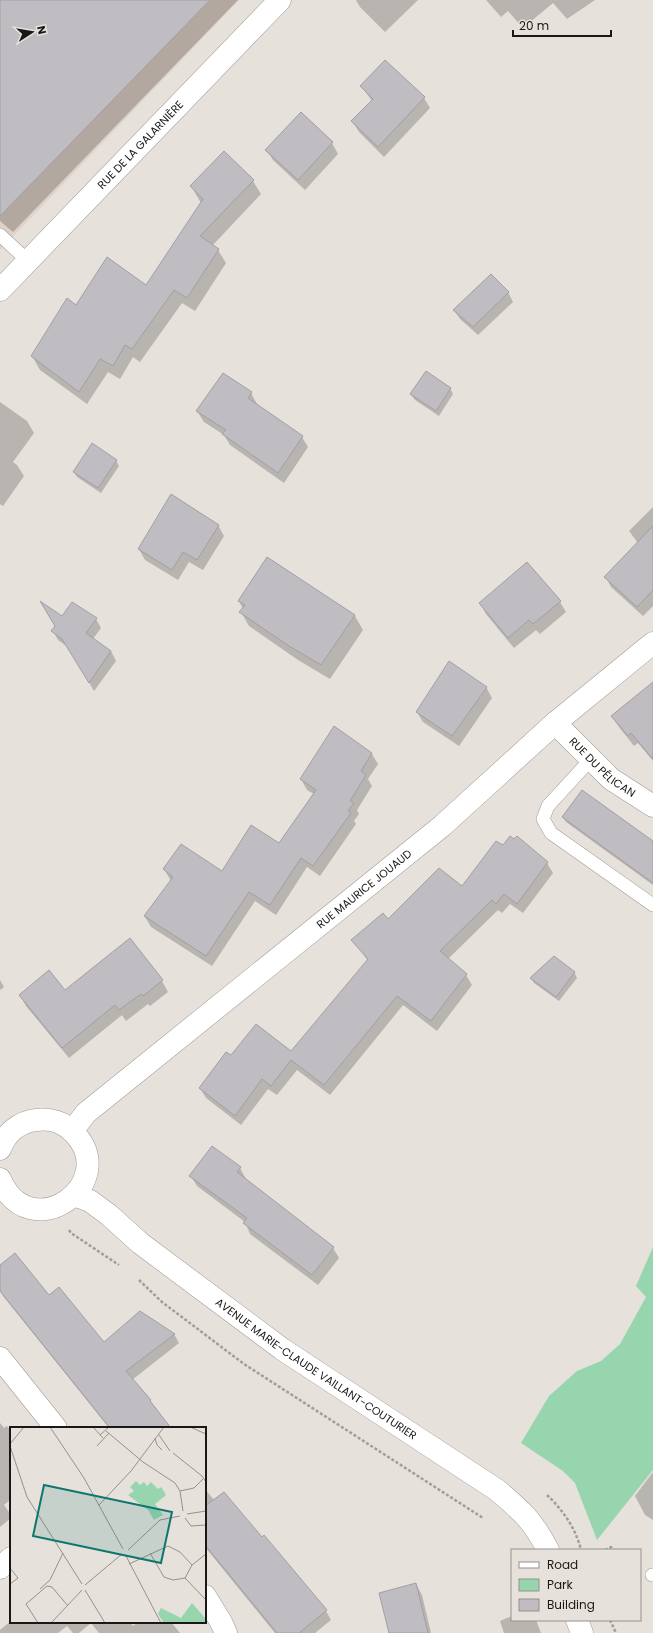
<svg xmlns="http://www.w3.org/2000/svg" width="653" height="1633" viewBox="0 0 653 1633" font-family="Poppins,sans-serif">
<rect width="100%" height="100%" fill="#e7e1dc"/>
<polygon fill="#dfd2c9" points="0,0 239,0 0,250"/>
<polygon fill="#97d5af" points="653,1247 653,1470 597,1540 575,1483 563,1471 521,1443 549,1396 577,1371 601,1361 620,1344 646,1297 636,1286"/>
<g fill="#0003">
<polygon points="0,0 238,0 13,232 0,221"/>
<polygon points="356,0 418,0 385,32 360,7"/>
<polygon points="486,0 595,0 567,19 553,3 523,28 508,11 501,17"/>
<polygon points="362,87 424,98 430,108 384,157 359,132 352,121 372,101"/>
<polygon points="301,113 332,143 338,154 305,190 273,160 267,150"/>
<polygon points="253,181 261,194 212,246 218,250 226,263 195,311 182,303 140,362 133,357 120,379 108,372 87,404 40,370 32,356 76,306 147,286 201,203 191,186"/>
<polygon points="508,292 513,302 478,335 460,319 454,310"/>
<polygon points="450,388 453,394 439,416 415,400 411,394"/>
<polygon points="251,393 257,404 256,405 302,437 308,447 284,483 230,445 224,435 204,422 197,411"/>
<polygon points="0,402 27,421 34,433 13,462 17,465 24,476 3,506 0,504"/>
<polygon points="116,461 119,466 101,493 77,477 74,472"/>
<polygon points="653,507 653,606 643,616 611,587 606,577 638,543 629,531"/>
<polygon points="218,525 224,536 203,570 189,562 178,580 145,560 139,549"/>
<polygon points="239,601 355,616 363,630 330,679 298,660 249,626 241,612 243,609"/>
<polygon points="560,602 566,612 540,634 536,630 514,648 486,614 480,603"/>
<polygon points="62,618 96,619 101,628 93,639 111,651 116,661 94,691 69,648 58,640 53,631"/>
<polygon points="653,683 653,761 638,743 634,746 619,727 612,716"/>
<polygon points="486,687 492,698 459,746 423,722 417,712"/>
<polygon points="334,728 372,754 378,764 368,779 372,786 357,810 359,814 354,821 356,824 320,876 307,867 276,915 255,901 212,966 151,927 145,917 171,881 164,869 222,872 279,845 314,794 307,790 301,779"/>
<polygon points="563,817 653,842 653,885 566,822"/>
<polygon points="503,846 547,863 553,873 523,913 510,904 502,913 498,910 448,959 466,975 472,985 437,1031 403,1005 330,1095 297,1070 277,1095 268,1089 241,1125 206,1098 200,1088 231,1056 291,1052 368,961 353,940 387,920 462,887"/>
<polygon points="130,940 162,981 168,992 150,1006 148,1004 126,1021 122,1015 69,1058 26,1006 20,995 65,991"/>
<polygon points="574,972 577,978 559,1001 534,983 531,978"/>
<polygon points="0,980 4,987 0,990"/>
<polygon points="240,1168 246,1179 245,1180 333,1248 339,1258 318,1285 250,1234 245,1222 197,1186 191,1176"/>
<polygon points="0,1266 49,1297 104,1344 174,1334 179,1343 132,1380 150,1400 170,1428 109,1428 3,1296 0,1291"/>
<polygon points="0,1423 4,1428 7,1426 11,1431 11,1499 4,1505 11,1515 11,1518 0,1527"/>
<polygon points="653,1472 653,1520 645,1515 635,1496"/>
<polygon points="205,1489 214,1500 326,1611 331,1620 315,1633 275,1633 205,1547"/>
<polygon points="416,1584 422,1595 431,1633 390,1633"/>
<polygon points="512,1616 512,1620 536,1620 541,1633 504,1633 500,1621"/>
<polygon points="11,1621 11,1622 130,1622 133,1626 138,1622 171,1622 180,1633 99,1633 91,1623 79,1633 73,1633 67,1626 58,1633 0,1633 0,1630"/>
</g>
<g fill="#bfbcc2" stroke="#a29fa5">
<polygon points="0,0 210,0 0,216"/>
<polygon points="385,60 425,97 378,147 351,121 373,99 360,86"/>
<polygon points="301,112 333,142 298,180 265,150"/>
<polygon points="224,151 254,180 200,236 219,249 187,298 174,290 132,349 125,345 113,366 100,359 79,392 31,356 67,298 76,305 107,257 146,285 203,199 190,186"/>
<polygon points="491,274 509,292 473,327 453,310"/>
<polygon points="426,371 451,388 436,411 410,394"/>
<polygon points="223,373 252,392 248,398 303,436 278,473 222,434 226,430 196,411"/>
<polygon points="92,443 117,460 98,488 73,472"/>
<polygon points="171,494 219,525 197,560 183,552 172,570 138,549"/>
<polygon points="653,526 653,590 637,607 604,577"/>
<polygon points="267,557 355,615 321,665 289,646 239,612 245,605 238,601"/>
<polygon points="527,562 561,601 533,624 529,620 508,638 479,603"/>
<polygon points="40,601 62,616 72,602 97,618 86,633 111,651 89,683 62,639 51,631 55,626"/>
<polygon points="449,661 487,687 452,736 416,712"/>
<polygon points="653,682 653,759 631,733 628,736 611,716"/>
<polygon points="334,726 372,753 361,771 366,775 350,801 354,803 348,811 351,813 313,866 301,858 270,905 249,892 206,956 144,916 173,877 163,869 181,844 222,871 251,825 279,843 316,790 300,779"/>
<polygon points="582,790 653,841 653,883 562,817"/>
<polygon points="510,836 514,839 517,836 548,862 517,904 504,894 496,904 492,900 440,951 467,974 431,1021 397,996 324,1085 291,1060 271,1086 262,1079 235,1116 199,1088 226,1052 231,1055 256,1024 291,1051 368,959 351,940 383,913 388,919 439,868 462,886 496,841 503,845"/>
<polygon points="130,938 163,980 143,996 141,994 119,1010 115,1005 62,1048 19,995 49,970 65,990"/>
<polygon points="554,956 575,972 556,997 530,978"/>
<polygon points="212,1146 241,1167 237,1172 334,1247 312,1275 243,1223 247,1218 189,1176"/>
<polygon points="15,1253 49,1295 59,1287 104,1342 140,1311 175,1334 126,1371 151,1400 150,1401 171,1428 110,1428 0,1291 0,1265"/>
<polygon points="224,1492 262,1537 264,1535 327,1610 299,1633 277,1633 205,1545 205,1506"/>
<polygon points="416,1583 428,1633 389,1633 379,1593"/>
</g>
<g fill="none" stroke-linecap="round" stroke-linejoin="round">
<defs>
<g id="service">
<polyline points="0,235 28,261"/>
<polyline points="591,759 548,806 543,819 551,833 653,905"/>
<polyline points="652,1575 653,1575"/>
</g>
<g id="minor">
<path id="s1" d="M 0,290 L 280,0"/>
<path id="s2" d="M 555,723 L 611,779 L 653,806"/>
<path id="s3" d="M 72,1131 L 86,1113 L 442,826 L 555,723 L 653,643"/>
<path d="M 0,1149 C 6,1133 19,1122 36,1120 C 50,1118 64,1122 74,1133 C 122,1183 30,1249 0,1179"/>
<path id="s4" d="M 74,1195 L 90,1201 L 109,1215 L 140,1243 L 282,1349 L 497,1490 C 522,1511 533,1521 548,1550"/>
<polyline points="0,1358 56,1428"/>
<polyline points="0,1568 11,1558"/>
<polyline points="205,1596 221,1622 226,1633"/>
<polyline points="577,1620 582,1633"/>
</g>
</defs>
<use href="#service" stroke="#a19b97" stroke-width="14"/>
<use href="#minor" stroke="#a19b97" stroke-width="23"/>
<g stroke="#a19d99" stroke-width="2.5" stroke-dasharray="3 2" stroke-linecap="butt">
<polyline points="69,1230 71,1233 119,1265"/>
<polyline points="139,1280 162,1302 244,1364 483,1518"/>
<path d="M 547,1495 C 563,1510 576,1529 581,1550"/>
<polyline points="605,1550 611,1547 614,1550"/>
<polyline points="610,1620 616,1633"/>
</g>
<use href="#service" stroke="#fff" stroke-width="13"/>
<use href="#minor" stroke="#fff" stroke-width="22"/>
</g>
<g text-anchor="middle" stroke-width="4" stroke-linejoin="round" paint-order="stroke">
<g font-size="11" fill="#1a1816" stroke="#e7e1dc">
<text dy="4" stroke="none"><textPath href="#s1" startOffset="202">RUE DE LA GALARNIÈRE</textPath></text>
<text dy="4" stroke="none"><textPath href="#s2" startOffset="65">RUE DU PÉLICAN</textPath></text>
<text dy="4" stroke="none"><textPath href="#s3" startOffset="380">RUE MAURICE JOUAUD</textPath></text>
<text dy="4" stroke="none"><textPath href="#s4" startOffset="299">AVENUE MARIE-CLAUDE VAILLANT-COUTURIER</textPath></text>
</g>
</g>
<g transform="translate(10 1427)">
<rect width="196" height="196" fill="#e7e1dc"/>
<path d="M 126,54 L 130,58 L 134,55 L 137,59 L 141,55 L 148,62 L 151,60 L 153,63 L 156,68 L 145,77 L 153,88 L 144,93 L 138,83 L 118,68 L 124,64 L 120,60 ZM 182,176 L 196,192 L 196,196 L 154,196 L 148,187 L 151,181 L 171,191 Z" fill="#97d5af"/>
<path fill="none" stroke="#95918d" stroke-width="1" d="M 40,0 L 74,51 L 113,122M 83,0 L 93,11M 180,0 L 196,7M 96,4 L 133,35 L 165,56 L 170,64 L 173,84M 90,8 L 99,0M 149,8 L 160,24M 145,11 L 147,18 L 152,23M 0,17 L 14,0M 0,19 L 17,70 L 72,157M 87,19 L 99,6M 163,26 L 192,49 L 196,55M 170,64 L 184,61 L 193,52M 89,78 L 121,44 L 154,0M 177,87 L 196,84M 175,91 L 181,99 L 196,98M 118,123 L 150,93 L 170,89M 140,126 L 154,150 L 163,153 L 175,151 L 196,173M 116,129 L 151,196M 119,137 L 158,119 L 170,125 L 182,138M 0,141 L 8,151 L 0,157M 175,151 L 182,138 L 196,127M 75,158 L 112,127M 30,162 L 40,153 L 53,126M 75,163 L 95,196M 28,196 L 16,177 L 37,159 L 42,160 L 58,179M 41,196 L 72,163"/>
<path fill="#0f766e" fill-opacity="0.15" stroke="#0f766e" stroke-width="2" d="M 34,58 L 162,85 L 151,136 L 23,109 Z"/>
<rect width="196" height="196" fill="none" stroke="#1a1816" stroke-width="2"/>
</g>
<rect x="511" y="1549" width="130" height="72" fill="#e7e1dc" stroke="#95918d"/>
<rect x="519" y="1562" width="20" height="6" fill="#ffffff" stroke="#95918d"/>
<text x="547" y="1569" font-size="12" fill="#1a1816">Road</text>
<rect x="519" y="1579" width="20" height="12" fill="#97d5af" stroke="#95918d"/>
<text x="547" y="1589" font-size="12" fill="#1a1816">Park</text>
<rect x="519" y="1599" width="20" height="12" fill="#bfbcc2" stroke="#95918d"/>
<text x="547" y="1609" font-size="12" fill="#1a1816">Building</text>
<g transform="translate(32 32) rotate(78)" stroke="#e7e1dc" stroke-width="3" paint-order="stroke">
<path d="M0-3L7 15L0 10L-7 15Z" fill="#1a1816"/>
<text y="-6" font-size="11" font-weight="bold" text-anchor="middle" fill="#1a1816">N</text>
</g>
<path d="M513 30v6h98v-6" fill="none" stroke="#1a1816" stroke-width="2"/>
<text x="519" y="30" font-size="12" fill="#1a1816" stroke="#e7e1dc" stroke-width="3" paint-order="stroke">20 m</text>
</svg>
